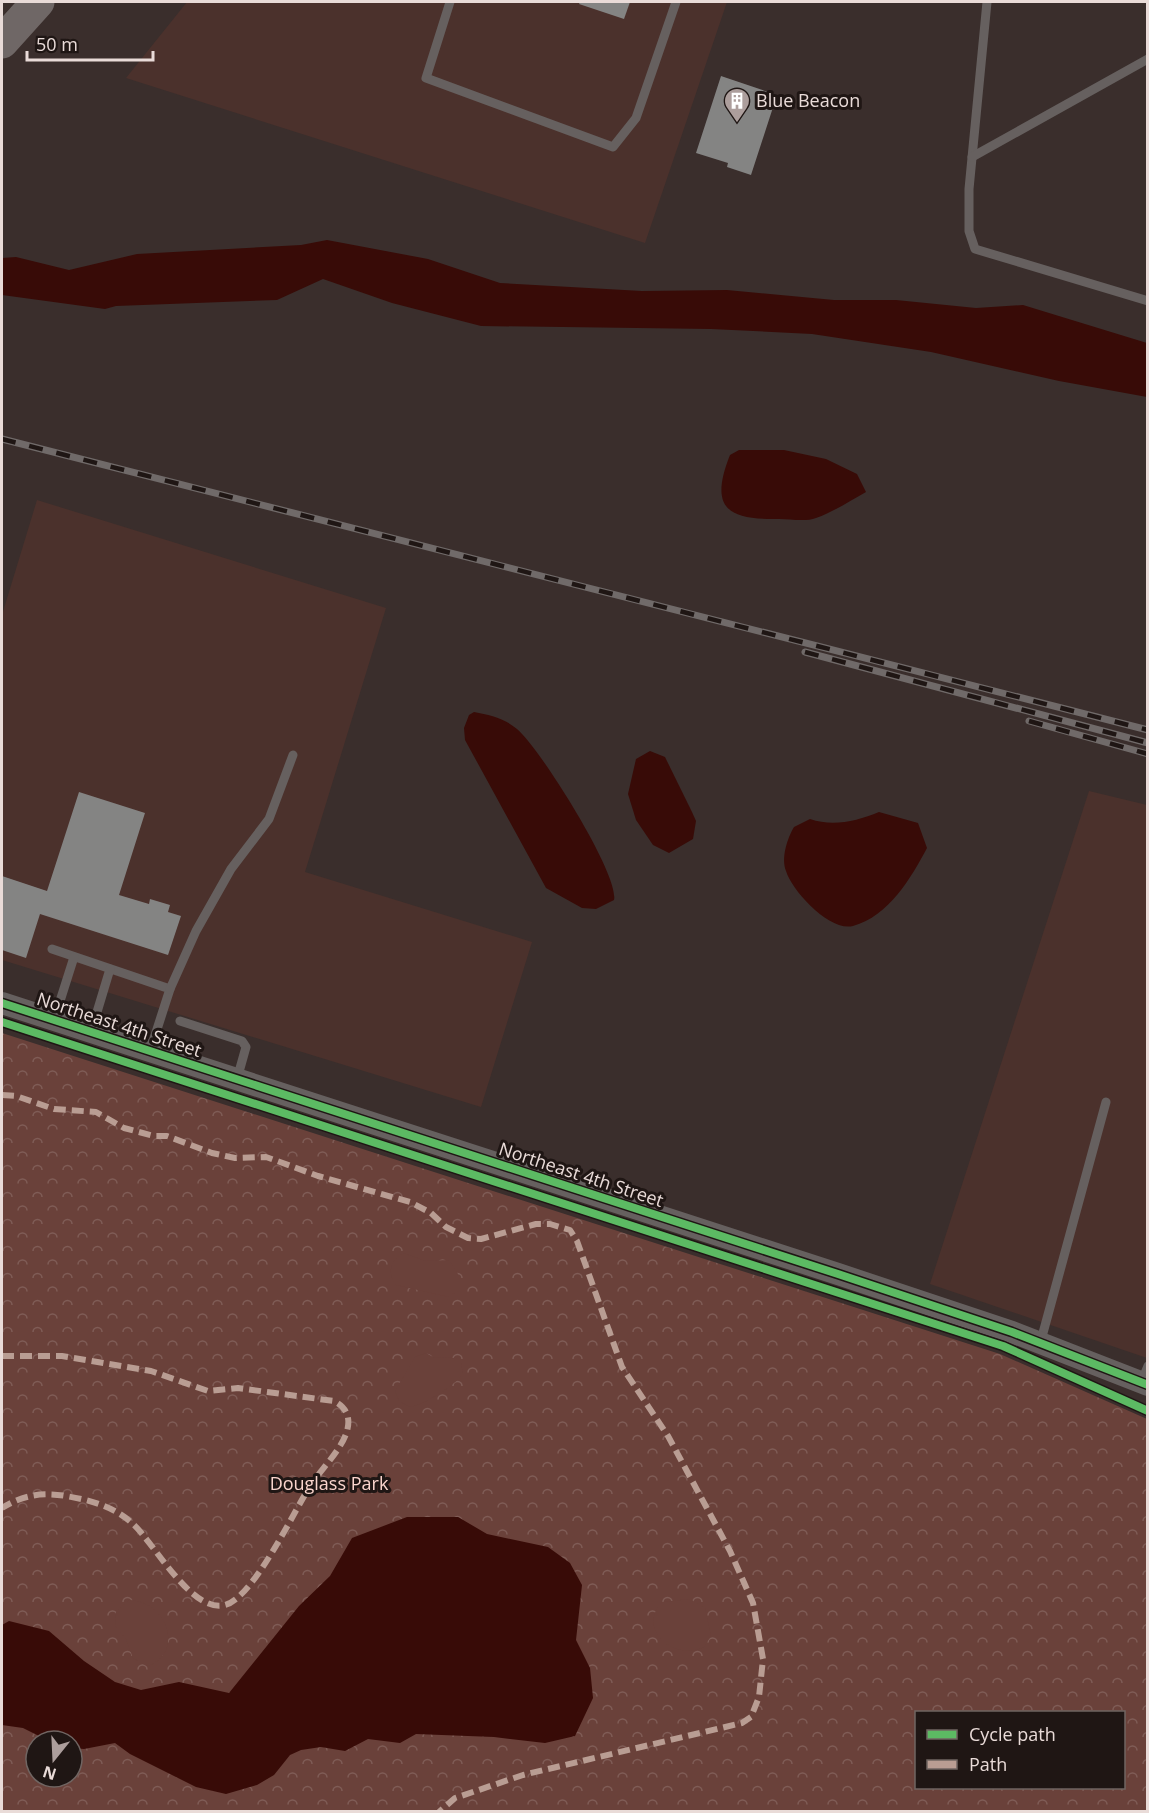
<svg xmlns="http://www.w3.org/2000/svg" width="1149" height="1813" viewBox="0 0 1149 1813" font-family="'Open Sans',sans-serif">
<defs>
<pattern id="forest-crowns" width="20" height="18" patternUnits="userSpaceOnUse" patternTransform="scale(1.5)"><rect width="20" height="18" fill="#6a413a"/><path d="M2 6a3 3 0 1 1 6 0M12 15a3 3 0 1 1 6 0" fill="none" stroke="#7f5c56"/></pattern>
</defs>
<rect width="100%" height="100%" fill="#3a2e2c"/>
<g fill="#4b312c">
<polygon points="187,2 727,2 645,243 126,78"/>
<polygon points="37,500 386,608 305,872 532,942 481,1107 2,960 2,615"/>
<polygon points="1089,791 1147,805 1147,1358 930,1284"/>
</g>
<path fill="url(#forest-crowns)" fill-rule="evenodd" d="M 2,1033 L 1000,1354 L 1147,1419 L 1147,1811 L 2,1812 ZM 916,1712 L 1124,1712 L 1124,1788 L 916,1788 ZM 36,1741 L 72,1741 L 72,1777 L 36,1777 Z"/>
<g fill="#6a413a">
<path d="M 403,1253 L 426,1261 L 449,1260 L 458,1274 L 458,1290 L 449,1297 L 396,1285 C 387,1274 390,1260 403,1253 Z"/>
<path d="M 426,1353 L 433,1357 L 456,1358 L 461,1363 L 463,1373 C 457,1385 423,1405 410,1407 L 399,1401 L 395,1391 L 415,1357 Z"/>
<path d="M 690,1599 L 705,1608 L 711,1636 L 704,1647 C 675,1662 636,1629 662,1602 Z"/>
<path d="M 129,1600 C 171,1602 183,1656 147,1666 L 133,1658 L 126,1639 L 115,1626 L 116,1612 Z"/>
</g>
<g fill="#380b07">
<polygon points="327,240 428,259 500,283 642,291 727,290 834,300 896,300 976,308 1023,305 1147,343 1147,397 1059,381 931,352 812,334 711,329 481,326 392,303 323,279 277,300 116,306 105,309 2,295 2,258 16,257 69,270 137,254 301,245"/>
<path d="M 739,450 L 784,450 L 826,459 L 857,474 L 866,492 C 850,501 833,512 816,518 C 806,522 790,519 779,519 C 727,520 709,508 730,455 Z"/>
<path d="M 474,712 C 490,715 504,718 517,729 C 539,747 620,875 614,900 L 596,909 L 582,908 L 546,888 L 465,740 L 464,728 L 469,715 Z"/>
<polygon points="650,751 665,757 692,812 696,821 693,839 669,853 653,845 636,820 628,794 636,759"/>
<path d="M 879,812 L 918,823 L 927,848 C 911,878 889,916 853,926 C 830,932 792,891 786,871 C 781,858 787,839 794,827 L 810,819 C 833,827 857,821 879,812 Z"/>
<polygon points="407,1517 458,1517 487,1534 548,1547 570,1563 582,1585 576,1640 590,1668 593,1698 575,1736 545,1743 494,1737 416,1734 400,1743 368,1739 345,1751 321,1747 301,1750 290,1755 274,1775 257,1785 226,1794 196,1787 130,1754 115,1743 84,1749 72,1748 72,1741 49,1741 23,1728 2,1725 2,1625 9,1621 49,1631 84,1661 115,1682 141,1690 179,1682 229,1693 299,1606 330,1576 352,1538"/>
</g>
<g fill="#848483">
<polygon points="580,2 630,2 624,19 579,4"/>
<polygon points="721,76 777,95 751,175 727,167 728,163 696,153"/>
<polygon points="79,792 145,813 119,895 149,904 150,899 170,905 168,912 181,916 168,955 40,914 26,958 2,950 2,876 47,891"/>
</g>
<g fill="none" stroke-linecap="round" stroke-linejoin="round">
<g stroke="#66605f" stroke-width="9">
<polyline points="450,2 426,78 613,147 636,118 676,2"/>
<polyline points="987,2 969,189 969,231 975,249 1148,301"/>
<polyline points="972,157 1148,59"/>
<polyline points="52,949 170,989 150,1051"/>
<polyline points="170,989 196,931 231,869 269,819 293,755"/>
<polyline points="54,1020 74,957"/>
<polyline points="180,1021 242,1041 246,1047 237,1079"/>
<polyline points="91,1032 110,969"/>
<polyline points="1040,1344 1106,1102"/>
<polyline points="1141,1383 1148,1366"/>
</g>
<polyline stroke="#66605f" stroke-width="22" points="2,1003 838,1274 1012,1332 1148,1385"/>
<polyline stroke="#6f6766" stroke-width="33" points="2,42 38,2"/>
<defs>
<g id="rail">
<polyline points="2,439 1148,730"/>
<polyline points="805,652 1148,743"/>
<polyline points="1029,721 1148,754"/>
</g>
</defs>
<use href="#rail" stroke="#706a69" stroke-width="7"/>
<use href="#rail" stroke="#1f1614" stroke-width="4.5" stroke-dasharray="14" stroke-linecap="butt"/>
<g stroke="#b99d93" stroke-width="6" stroke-dasharray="12 6" stroke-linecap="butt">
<polyline points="2,1095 16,1096 54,1109 96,1112 124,1128 154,1136 167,1136 212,1153 235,1158 266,1157 280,1162 318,1176 410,1202 431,1213 446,1227 468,1238 481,1239 536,1224 550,1224 570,1230 577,1241 622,1367 668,1436 730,1551 753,1603 763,1659 759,1697 751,1717 742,1723 523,1775 455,1798 439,1812"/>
<path d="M 2,1356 L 62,1356 L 151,1371 L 208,1391 L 238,1388 L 334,1401 C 346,1407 351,1417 347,1431 C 341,1451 320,1470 309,1488 C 293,1513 253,1598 225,1605 C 192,1614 154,1543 133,1524 C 115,1507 90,1500 66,1496 C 42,1492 23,1495 2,1508"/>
</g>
<defs>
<g id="cycleway">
<polyline points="2,1003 838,1274 1012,1332 1148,1385"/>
<polyline points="2,1022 1003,1346 1148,1411"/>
</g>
</defs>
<use href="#cycleway" stroke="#1f1614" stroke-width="11"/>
<use href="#cycleway" stroke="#5cba63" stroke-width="8"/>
</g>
<defs>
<symbol id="building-pin" viewBox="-11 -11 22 30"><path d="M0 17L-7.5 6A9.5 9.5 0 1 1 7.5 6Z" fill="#ac9e9c" stroke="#1f1614"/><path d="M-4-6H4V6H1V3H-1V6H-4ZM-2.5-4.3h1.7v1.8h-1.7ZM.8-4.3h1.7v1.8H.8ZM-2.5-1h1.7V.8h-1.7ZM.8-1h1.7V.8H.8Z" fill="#fff"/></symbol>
</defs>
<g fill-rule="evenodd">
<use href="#building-pin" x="722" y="86" width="30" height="40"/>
</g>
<g text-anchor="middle" stroke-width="6" stroke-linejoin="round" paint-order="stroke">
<g font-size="18" fill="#e9dbd8" stroke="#1f1614" text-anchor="start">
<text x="756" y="107">Blue Beacon</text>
</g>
<g font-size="18" fill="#e9dbd8" stroke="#1f1614">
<text transform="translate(119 1025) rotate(18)" y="6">Northeast 4th Street</text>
<text transform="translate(581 1175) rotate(18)" y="6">Northeast 4th Street</text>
</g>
<g font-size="18" fill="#fad5cd" stroke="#1f1614">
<text x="329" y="1490">Douglass Park</text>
</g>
</g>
<rect width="1149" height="1813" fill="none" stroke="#e9dbd8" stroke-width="6"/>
<rect x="915" y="1711" width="210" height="78" fill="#1f1614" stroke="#706562" stroke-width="1.5"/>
<rect x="927" y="1730" width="30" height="9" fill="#5cba63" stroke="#706562" stroke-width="1.5"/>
<text x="969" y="1741" font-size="18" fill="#e9dbd8">Cycle path</text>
<rect x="927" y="1760" width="30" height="9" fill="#b99d93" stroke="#706562" stroke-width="1.5"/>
<text x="969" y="1771" font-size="18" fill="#e9dbd8">Path</text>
<g transform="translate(54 1759) rotate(198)"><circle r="28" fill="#1f1614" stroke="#706562" stroke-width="1.5"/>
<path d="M0-4.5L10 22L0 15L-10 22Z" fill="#ac9e9c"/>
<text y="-9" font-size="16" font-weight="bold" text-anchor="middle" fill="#e9dbd8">N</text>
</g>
<path d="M27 51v9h126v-9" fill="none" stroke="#e9dbd8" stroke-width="3"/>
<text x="36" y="51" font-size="18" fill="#e9dbd8" stroke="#1f1614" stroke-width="4.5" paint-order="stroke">50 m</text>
</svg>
